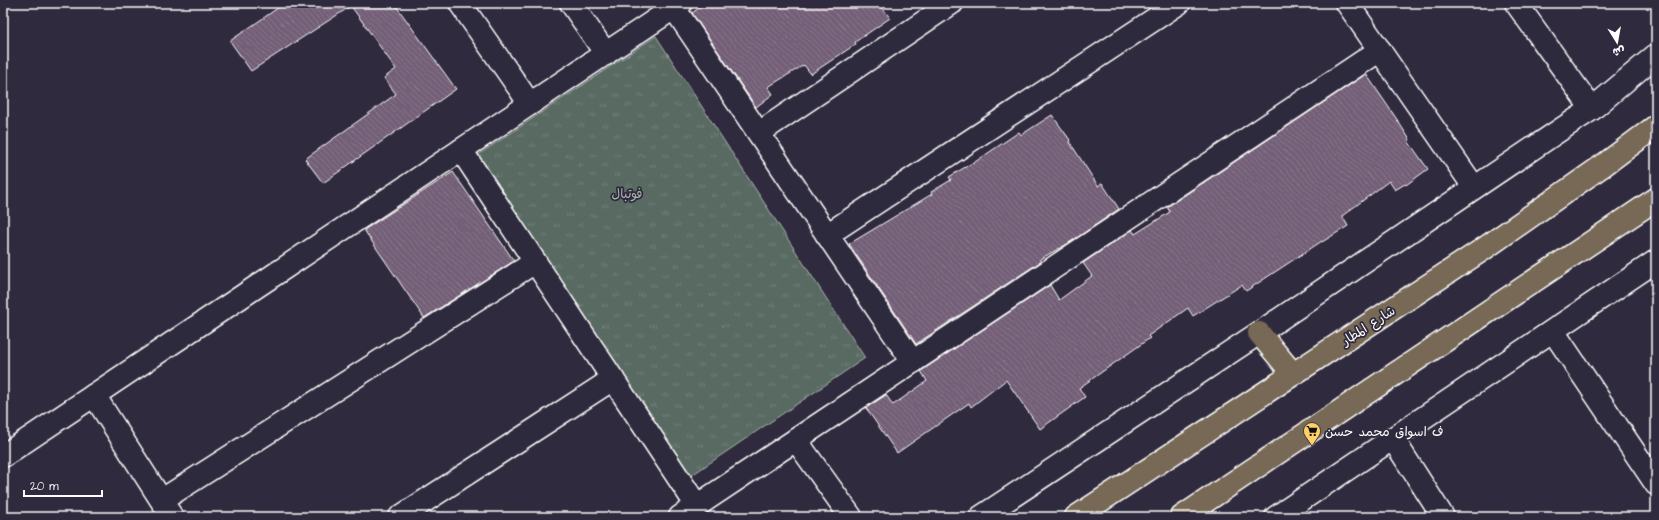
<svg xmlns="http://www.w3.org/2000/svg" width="1659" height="520" viewBox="0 0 1659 520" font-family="'Architects Daughter','Playpen Sans Arabic',sans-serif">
<defs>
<pattern id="grass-tufts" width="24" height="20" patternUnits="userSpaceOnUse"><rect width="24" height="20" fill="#596a62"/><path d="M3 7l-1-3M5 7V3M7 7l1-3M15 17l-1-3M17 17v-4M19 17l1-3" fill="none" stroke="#72807a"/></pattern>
<pattern id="building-back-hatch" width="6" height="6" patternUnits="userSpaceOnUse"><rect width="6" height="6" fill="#735f77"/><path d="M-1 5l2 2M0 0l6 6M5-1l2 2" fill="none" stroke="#88778b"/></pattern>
</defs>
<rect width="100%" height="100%" fill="#2f2a3d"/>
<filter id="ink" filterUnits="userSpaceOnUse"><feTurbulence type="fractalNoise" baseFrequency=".025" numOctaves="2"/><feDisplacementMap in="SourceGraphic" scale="8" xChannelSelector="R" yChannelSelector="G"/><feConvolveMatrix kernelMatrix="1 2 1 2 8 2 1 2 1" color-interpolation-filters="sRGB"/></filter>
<g filter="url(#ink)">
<polygon fill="url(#grass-tufts)" stroke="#acb4b0" points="656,36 865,358 689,477 472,159"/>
<g fill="url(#building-back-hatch)" stroke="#fff">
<polygon points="285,3 394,3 456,89 323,183 305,159 396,94 384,78 396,69 351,6 251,71 230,41"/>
<polygon points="706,3 879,3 890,18 855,42 856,44 811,74 804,65 768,87 773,94 756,107 692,13"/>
<polygon points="1366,74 1396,118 1410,140 1408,141 1428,169 1406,185 1405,184 1395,190 1389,181 1342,216 1348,226 1322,242 1322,241 1246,291 1242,285 1193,316 1188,308 1148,336 1150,338 1079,388 1085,397 1040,429 1006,380 971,407 969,403 897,453 866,408 886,395 893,405 927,381 921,371 1050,285 1059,300 1092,276 1083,263 1132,230 1135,234 1170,212 1167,207"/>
<polygon points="1052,115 1070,140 1069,141 1098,186 1102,183 1119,209 1069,243 1040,259 1040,262 916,344 849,244 932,194 931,192 951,180 949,177 972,163 972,164 1019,132 1021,135"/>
<polygon points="453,172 514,261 424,318 364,230"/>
</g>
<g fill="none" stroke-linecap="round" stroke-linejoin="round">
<defs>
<g id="minor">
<polyline points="460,3 530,104"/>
<polyline points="571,3 606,54"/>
<polyline points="1347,3 1474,187"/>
<polyline points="1516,3 1592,109"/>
<polyline points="674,8 913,362"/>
<polyline points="759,133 952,3"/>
<polyline points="461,150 697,506"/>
<polyline points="827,235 1179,3"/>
<polyline points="1553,331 1656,484"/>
<polyline points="94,395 172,517"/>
<polyline points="1393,439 1443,517"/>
<polyline points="796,440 851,517"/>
<polyline points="3,456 681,3"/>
<polyline points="162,500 535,262"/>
<polyline points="400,517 613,379"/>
<polyline points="680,517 1380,50"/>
</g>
<g id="tertiary">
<polyline points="981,517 1259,333 1563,128 1592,109 1656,55"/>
<polyline points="1276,517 1656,261"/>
</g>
<g id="primary">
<polyline points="1259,333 1293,374"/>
<polyline points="1076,517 1485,248 1605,164 1656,126"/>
<polyline points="1182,517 1656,199"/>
</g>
</defs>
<use href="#minor" stroke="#fff" stroke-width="25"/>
<use href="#tertiary" stroke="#fff" stroke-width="25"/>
<use href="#primary" stroke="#fff" stroke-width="25"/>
<use href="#minor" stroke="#2f2a3d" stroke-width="22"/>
<use href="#tertiary" stroke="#2f2a3d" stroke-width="22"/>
<use href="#primary" stroke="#776954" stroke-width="22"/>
</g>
</g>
<defs>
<symbol id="supermarket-pin" viewBox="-11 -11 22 30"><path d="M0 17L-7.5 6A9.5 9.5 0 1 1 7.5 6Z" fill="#ffd166" stroke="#2f2a3d"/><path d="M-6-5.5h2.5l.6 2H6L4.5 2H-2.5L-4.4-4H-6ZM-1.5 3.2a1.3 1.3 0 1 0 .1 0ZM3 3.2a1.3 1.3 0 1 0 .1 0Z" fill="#111"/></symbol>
</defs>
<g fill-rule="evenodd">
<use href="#supermarket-pin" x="1302" y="421" width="20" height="27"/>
</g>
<g text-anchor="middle" stroke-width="3.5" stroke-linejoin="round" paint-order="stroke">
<g font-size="13" fill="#acb4b0" stroke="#2f2a3d">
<text x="627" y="198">فوتبال</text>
</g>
<g font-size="13" fill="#fff" stroke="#2f2a3d">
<text transform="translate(1368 325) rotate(-33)" y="5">شارع المطار</text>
</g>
<g font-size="13" fill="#fff" stroke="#2f2a3d" text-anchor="start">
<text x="1325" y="436">ف اسواق محمد حسن</text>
</g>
</g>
<rect width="1659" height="520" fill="none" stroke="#2f2a3d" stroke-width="16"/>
<rect x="8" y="8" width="1643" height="504" fill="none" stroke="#fff" stroke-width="1.5" filter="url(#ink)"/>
<g transform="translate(1617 42) rotate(169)" stroke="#2f2a3d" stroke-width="3" paint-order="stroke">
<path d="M0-3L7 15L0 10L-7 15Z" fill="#ffffff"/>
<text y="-6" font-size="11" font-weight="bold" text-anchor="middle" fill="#ffffff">ش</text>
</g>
<path d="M24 490v6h78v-6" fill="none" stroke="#ffffff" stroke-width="2"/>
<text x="30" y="490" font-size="12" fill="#ffffff" stroke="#2f2a3d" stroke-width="3" paint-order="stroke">20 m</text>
</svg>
